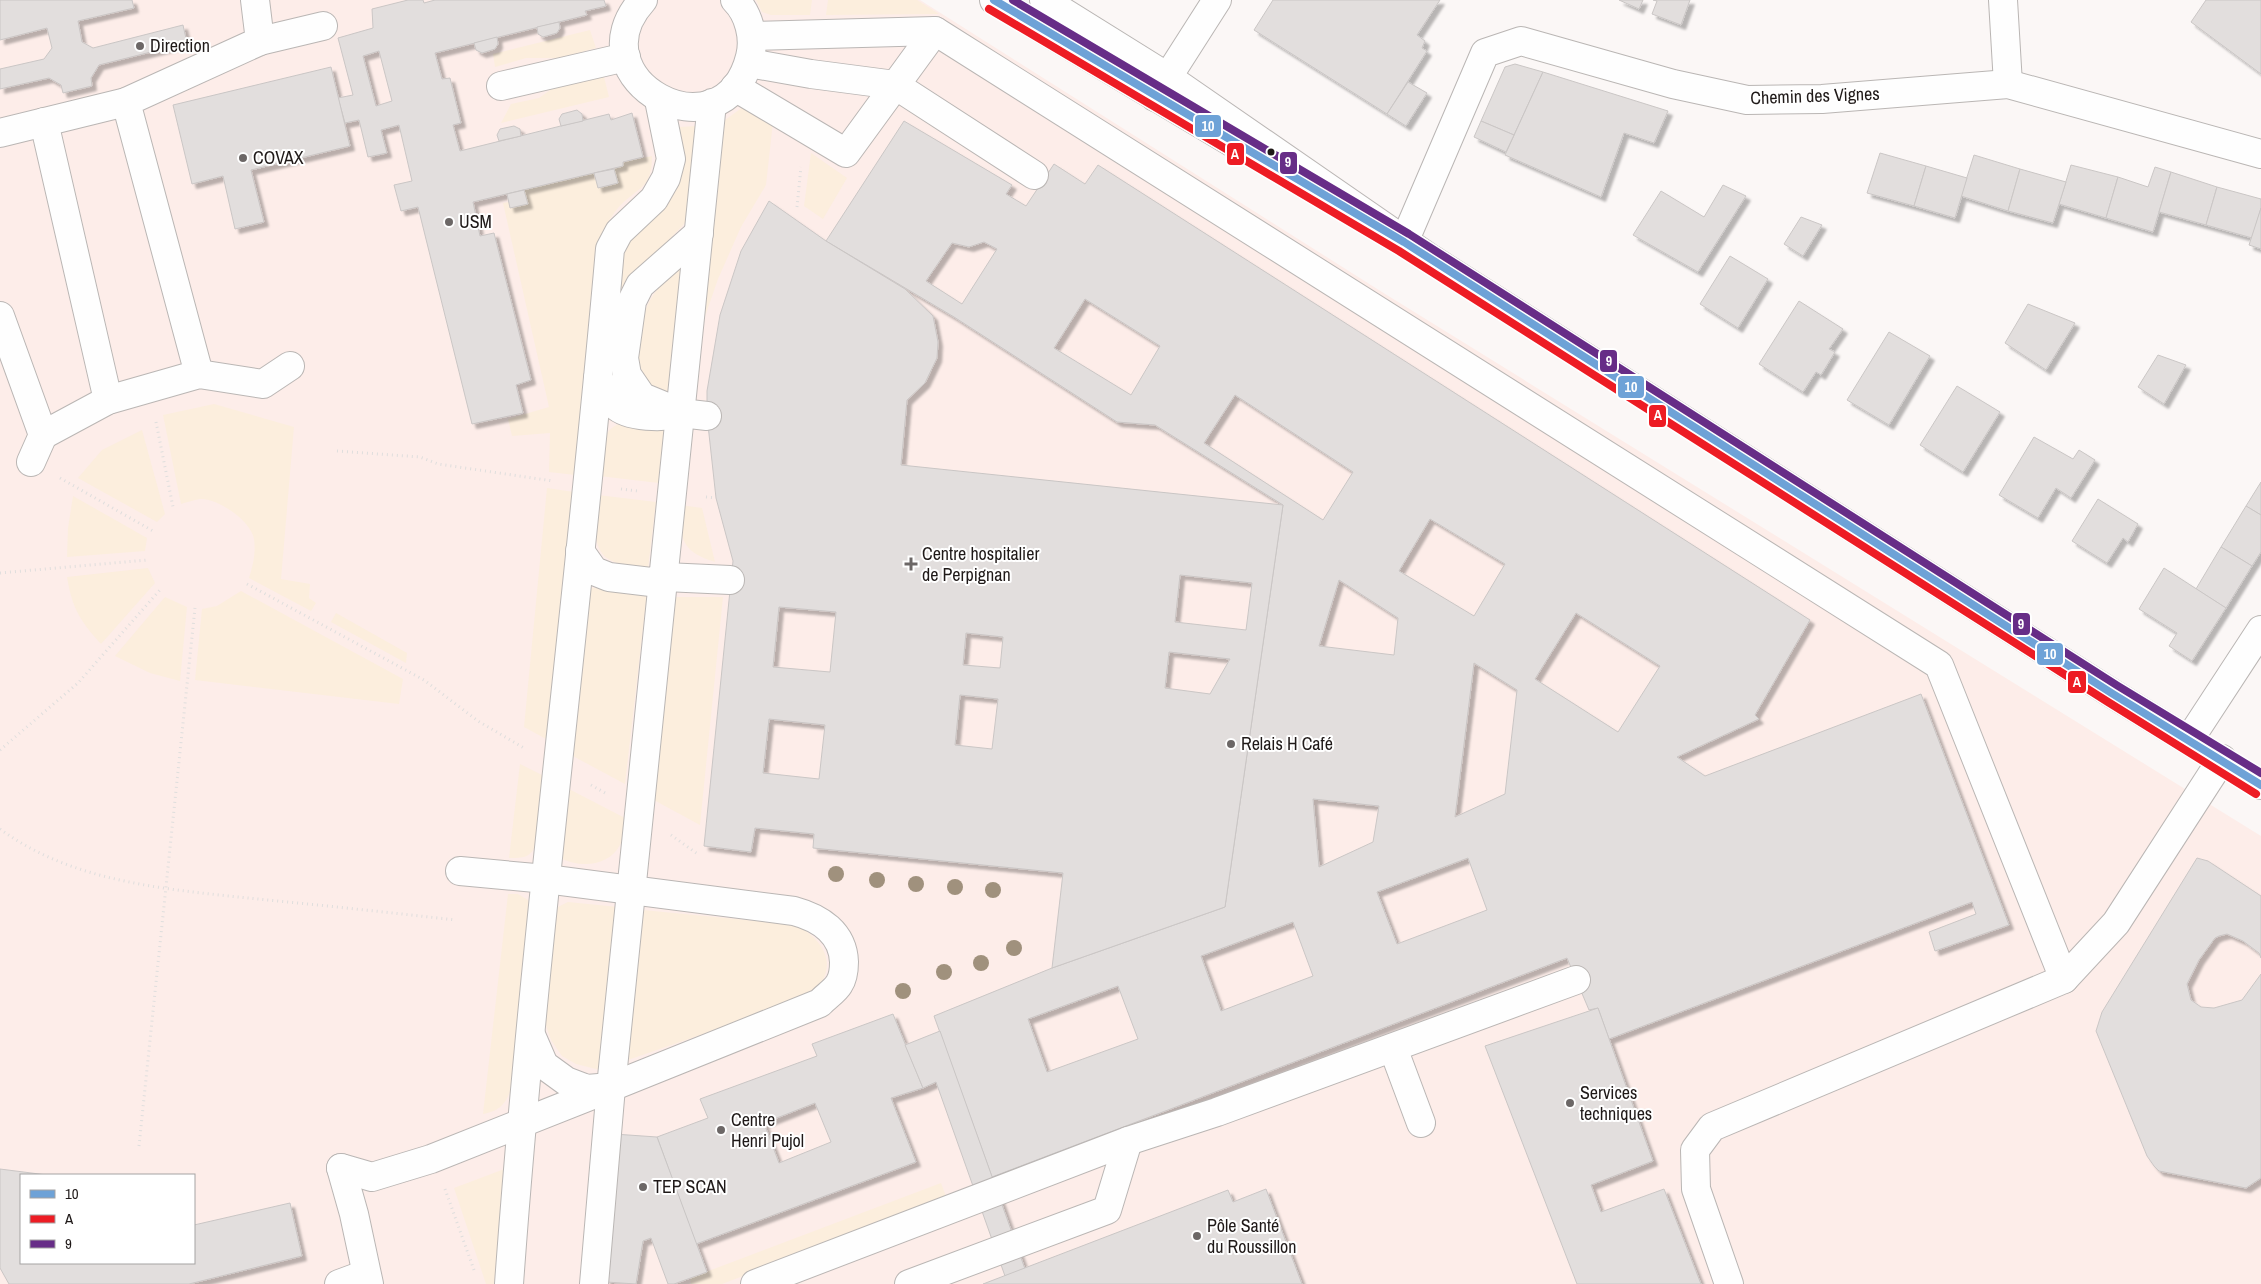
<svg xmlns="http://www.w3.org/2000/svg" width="2261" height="1284" viewBox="0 0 2261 1284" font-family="'Archivo Narrow',sans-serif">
<defs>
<filter id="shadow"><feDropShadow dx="4.5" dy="4.5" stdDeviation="1" flood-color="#0004"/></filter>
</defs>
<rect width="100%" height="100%" fill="#fbf7f6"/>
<path fill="#fdede9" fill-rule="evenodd" d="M 0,0 L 920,0 L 1382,292 L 2261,836 L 2261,1284 L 0,1284 ZM 21,1175 L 194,1175 L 194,1263 L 21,1263 Z"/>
<g fill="#fceedd">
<polygon points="756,0 812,0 810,15 771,15 762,12"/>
<polygon points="828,0 917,0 939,14 826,15"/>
<polygon points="590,30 596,48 559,58 526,58 495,67 493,54"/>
<polygon points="603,73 609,97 501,123 511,104 539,98 560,83"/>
<polygon points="743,107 773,122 766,185 741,227 718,279 702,325 725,120"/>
<path d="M 697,126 L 687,221 L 631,279 L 616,350 C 618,324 616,260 628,239 C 634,228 646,220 655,212 C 690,185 684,166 679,127 Z"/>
<polygon points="811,153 847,178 823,219 804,206"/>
<path d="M 652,156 C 652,190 638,186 618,208 C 608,220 603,231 598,245 L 575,475 L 549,472 L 550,433 L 512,436 L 508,419 L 549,407 L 503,203 L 509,202 L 511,208 L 527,204 L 524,190 L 594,173 L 598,187 L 618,183 L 614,169 L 623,166 L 623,162 Z"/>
<path d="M 685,261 L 669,394 L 653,390 L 636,371 C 642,312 640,302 685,261 Z"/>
<path d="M 214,404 L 294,427 L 281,579 L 310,584 L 309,598 L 316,603 L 311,611 L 249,578 C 253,565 256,554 254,539 C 251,521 218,498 200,499 C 194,500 187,502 181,504 L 163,415 Z"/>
<path d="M 621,423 L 665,427 L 659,483 L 599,476 C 602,454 598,431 621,423 Z"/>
<polygon points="142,430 165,514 157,522 78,478 102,450"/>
<polygon points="547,488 574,492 548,740 524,727"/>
<path d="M 598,495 L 656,502 L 648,569 C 637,566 620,566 610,560 C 588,548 597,515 598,495 Z"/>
<polygon points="73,496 147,538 145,551 67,557 68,528"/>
<path d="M 680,505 L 702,508 L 715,562 C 680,551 680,538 680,505 Z"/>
<path d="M 148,568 L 155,583 L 101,644 C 80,621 72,608 67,577 Z"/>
<polygon points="587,587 647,594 625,784 571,755"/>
<polygon points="241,591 403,679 399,704 195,680 202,609 217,606"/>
<polygon points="165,597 187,607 180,681 150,673 115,656"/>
<polygon points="672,597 723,597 700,825 652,799"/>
<polygon points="336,613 407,653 406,663 331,622"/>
<path d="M 520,764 L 544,776 L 536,845 C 530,858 523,858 509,858 Z"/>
<path d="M 567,788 L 625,818 C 623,826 624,838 620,845 C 608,867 580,868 560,858 Z"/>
<path d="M 508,894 L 518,894 L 528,900 L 531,914 L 510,1092 C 504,1106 498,1111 483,1114 Z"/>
<polygon points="568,902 618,907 600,1070 576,1064 562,1056 551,1040 543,1017 554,916 558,907"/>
<path d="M 643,910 L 796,925 C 830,943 840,974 805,999 L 625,1061 Z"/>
<polygon points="507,1168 494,1284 486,1284 454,1188"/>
<polygon points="941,1183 947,1199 722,1284 691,1284 690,1278"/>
</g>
<g fill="#e2dedd" stroke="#cac6c5" fill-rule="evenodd" filter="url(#shadow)">
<polygon points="0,0 132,0 134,8 78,21 82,42 93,48 183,25 187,43 99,65 91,78 92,86 63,93 61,85 49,78 0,89 0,69 44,59 52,48 47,28 0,40"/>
<path d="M 408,0 L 423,0 L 424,3 L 435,0 L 604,0 L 606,6 L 585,11 L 587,15 L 435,53 L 442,79 L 450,78 L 461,123 L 453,125 L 460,151 L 609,114 L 611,120 L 632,113 L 643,157 L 623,162 L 623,166 L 473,202 L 480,236 L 494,233 L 531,380 L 516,385 L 523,413 L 472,424 L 418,207 L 401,211 L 394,185 L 412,181 L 399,125 L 381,130 L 387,153 L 368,157 L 359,120 L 345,123 L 338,98 L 353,95 L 338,38 L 373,28 L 372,9 ZM 379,51 L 392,101 L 376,106 L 363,56 Z"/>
<polygon points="1273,0 1440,0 1417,35 1425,41 1422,48 1427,51 1387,114 1254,30"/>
<polygon points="1619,0 1643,0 1639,9"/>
<polygon points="1653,0 1690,0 1681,25 1652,14 1657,1"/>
<polygon points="2206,0 2261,0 2261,74 2191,22"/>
<polygon points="559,22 560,28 557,33 543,37 538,34 537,27"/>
<polygon points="497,37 498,44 495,49 482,53 476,50 474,43"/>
<polygon points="1515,64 1543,72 1514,135 1481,121 1505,67"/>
<polygon points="331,67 350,146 251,170 264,222 235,229 223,176 192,184 173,105"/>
<polygon points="1543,72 1668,111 1654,143 1624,133 1601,197 1505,155"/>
<polygon points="1408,82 1427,93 1406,126 1387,114"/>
<polygon points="577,110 582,114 583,121 561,126 559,119 562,114"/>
<path d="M 904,121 L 1012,185 L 1006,194 L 1026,206 L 1054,164 L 1085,184 L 1098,165 L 1810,620 L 1755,715 L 1759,719 L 1677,757 L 1705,776 L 1921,694 L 2009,925 L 1935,951 L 1929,932 L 1976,914 L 1972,902 L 1609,1039 L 1598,1008 L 1589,1010 L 1567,958 L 992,1177 L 934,1016 L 1052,968 L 1225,907 L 1283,505 L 1155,425 L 1117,422 L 954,317 L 826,241 ZM 984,242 L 997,249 L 962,304 L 926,281 L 952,243 L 969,247 ZM 1085,299 L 1160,346 L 1131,395 L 1054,348 ZM 1235,395 L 1353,472 L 1323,520 L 1204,443 ZM 1430,519 L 1505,564 L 1474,616 L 1399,571 ZM 1339,580 L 1398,618 L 1394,655 L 1319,646 ZM 1576,613 L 1660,666 L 1618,732 L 1535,679 ZM 1474,663 L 1517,690 L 1505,794 L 1455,817 ZM 1313,799 L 1379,806 L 1373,842 L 1319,867 ZM 1468,858 L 1487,910 L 1397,944 L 1377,892 ZM 1293,922 L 1313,976 L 1221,1011 L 1201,956 ZM 1118,986 L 1138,1039 L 1047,1072 L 1028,1019 Z"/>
<polygon points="1481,121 1514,135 1506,152 1474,137"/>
<polygon points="514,126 520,129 521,136 499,141 497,135 500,129"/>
<polygon points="1880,153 1926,166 1914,206 1867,193"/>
<polygon points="1974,155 2020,169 2008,211 1961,196"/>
<polygon points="2071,165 2118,177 2106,218 2059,204"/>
<polygon points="1926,166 1967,178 1955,218 1914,206"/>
<polygon points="2155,167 2171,172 2153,232 2106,218 2118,177 2148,187"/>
<polygon points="614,169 618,183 598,188 594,173"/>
<polygon points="2020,169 2066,182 2053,223 2008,211"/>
<polygon points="2171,172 2217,187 2206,225 2159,212"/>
<polygon points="1723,185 1746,196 1698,272 1633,235 1661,191 1704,217"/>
<polygon points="2217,187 2261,199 2261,208 2252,238 2206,225"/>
<polygon points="524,190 528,204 510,208 507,194"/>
<path d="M 769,201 L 826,241 L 905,289 L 933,316 L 938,342 L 937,358 L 925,383 L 907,400 L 901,465 L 1283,505 L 1225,907 L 1052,968 L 1063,873 L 813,848 L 814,834 L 755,828 L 751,852 L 704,846 L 733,561 L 716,498 L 707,416 L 707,391 L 720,315 L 741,251 ZM 1180,575 L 1252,583 L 1246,630 L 1175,622 ZM 779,607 L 836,612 L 830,672 L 773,667 ZM 966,633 L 1003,637 L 1000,668 L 963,665 ZM 1169,652 L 1230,659 L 1210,694 L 1165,688 ZM 960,695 L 998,699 L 992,749 L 955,745 ZM 769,719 L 825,725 L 819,779 L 763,773 Z"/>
<polygon points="2261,208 2261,249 2249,245"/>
<polygon points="1801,217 1822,225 1803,256 1784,244"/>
<polygon points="1730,256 1768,279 1738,328 1700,304"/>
<polygon points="1799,301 1843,329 1829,349 1835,352 1821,375 1816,372 1803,392 1759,364"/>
<polygon points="2028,304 2075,323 2046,370 2005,343"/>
<polygon points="1889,332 1930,356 1889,425 1847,400"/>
<polygon points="2158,355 2186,365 2164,404 2138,387"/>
<polygon points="1957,386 2000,412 1963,472 1920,445"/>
<polygon points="2034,437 2073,459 2079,450 2095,460 2071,498 2056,488 2038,518 1999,495"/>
<polygon points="2261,482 2261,515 2246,506"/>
<polygon points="2098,499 2138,524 2128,542 2123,538 2107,563 2072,541"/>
<polygon points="2246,506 2261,515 2261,552 2252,566 2221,547"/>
<polygon points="2221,547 2252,566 2226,608 2196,589"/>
<polygon points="2164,568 2226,608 2192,661 2169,646 2177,633 2139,609"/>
<polygon points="2197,858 2208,861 2261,896 2261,958 2259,953 2243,941 2227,934 2219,936 2215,938 2199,960 2187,984 2191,1000 2201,1007 2214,1008 2242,1000 2261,974 2261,1178 2246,1188 2159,1171 2154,1166 2147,1156 2096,1031 2102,1012"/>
<polygon points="1598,1008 1653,1161 1591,1185 1601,1212 1664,1189 1701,1284 1577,1284 1485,1046"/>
<path d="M 893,1014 L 923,1088 L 891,1098 L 916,1162 L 696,1244 L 657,1137 L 708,1118 L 700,1099 L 817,1056 L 812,1044 ZM 815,1103 L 831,1142 L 779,1163 L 764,1123 Z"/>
<polygon points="940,1031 1025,1269 1005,1276 936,1082 923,1088 905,1045"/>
<polygon points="614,1134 657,1137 707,1272 674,1284 668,1284 651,1238 643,1241 636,1284 606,1282"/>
<polygon points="0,1169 47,1175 21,1175 21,1263 194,1263 194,1225 290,1203 302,1256 189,1284 9,1284 0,1268"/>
<polygon points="1266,1189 1302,1284 983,1284 1228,1190 1233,1202"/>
</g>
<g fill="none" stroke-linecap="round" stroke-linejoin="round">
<defs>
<g id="minor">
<path d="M 643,0 C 571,79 723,163 750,57 C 755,38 749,14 735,0"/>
<polyline points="2003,0 2008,84"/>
<polyline points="752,36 935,31 1939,665 2064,979"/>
<polyline points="260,41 323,26"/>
<polyline points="749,63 811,74 895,85 1034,175"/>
<polyline points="501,86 626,57"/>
<polyline points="735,87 846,153 935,31"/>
<polyline points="1155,97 1217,0"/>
<polyline points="44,122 108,400"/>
<polyline points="0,133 126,102"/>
<polyline points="1404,242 1485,53 1521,41 1673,84 1747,100 1822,99 2008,84 2261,154"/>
<polyline points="0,316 43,435 31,462"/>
<polyline points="199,374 126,102 260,41 255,0"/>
<path d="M 598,378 C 603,386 608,399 615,405 C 628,418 665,418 681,413 L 642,397 L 627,375 L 624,358 L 632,301 L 640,285 L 699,233"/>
<polyline points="681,413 707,416"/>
<polyline points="43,435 108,400 199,374 263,384 290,366"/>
<polyline points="580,551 594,571 609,577 651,582 665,577 730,580"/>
<polyline points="2189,740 2261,630"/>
<path d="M 460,871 L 546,879 L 794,911 C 820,918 843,933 844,962 C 844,968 843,978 839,984 C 835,991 825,997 820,1003 L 611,1087 L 587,1089 L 566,1081 L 544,1065 L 531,1035"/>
<polyline points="1393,1048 1421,1123"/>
<polyline points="341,1168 372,1177 431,1159 605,1090"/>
<polyline points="341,1168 354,1214 369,1284"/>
<polyline points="339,1284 366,1274"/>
<path d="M 509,1284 C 534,938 580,594 610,249 L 619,232 L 654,199 L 666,178 L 671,159 L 659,100"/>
<polyline points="594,1284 611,1087 712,103"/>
<polyline points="755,1284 1128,1141 1217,1112 1576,980"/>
<polyline points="909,1284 1107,1210 1128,1141"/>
<polyline points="1729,1284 1696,1189 1695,1150 1712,1127 2064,979 2116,923 2222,759"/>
</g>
<g id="major">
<polyline points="994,0 1238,146"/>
<polyline points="1044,0 1169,78 1431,259 2113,694 2261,785"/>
</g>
</defs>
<use href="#minor" stroke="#bab6b4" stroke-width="30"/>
<use href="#major" stroke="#bab6b4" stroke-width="30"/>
<g stroke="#dfdedd" stroke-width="3" stroke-dasharray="1 4" stroke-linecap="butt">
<polyline points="797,207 801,167"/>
<polyline points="156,422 173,507"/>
<polyline points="337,451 420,457 438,464 553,481"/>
<polyline points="60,478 153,531"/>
<polyline points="621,489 638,491"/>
<polyline points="706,497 716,498"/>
<polyline points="0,573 147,560"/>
<polyline points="247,584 424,680 478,721 524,748"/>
<polyline points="0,750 78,683 160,590"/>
<polyline points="591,785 607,794"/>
<path d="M 0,829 C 76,885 176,890 267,900 C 330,906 393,913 456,920"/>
<polyline points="671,835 699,855"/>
<polyline points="139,1146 195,608"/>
<polyline points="445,1189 474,1270"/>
</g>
<use href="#minor" stroke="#fefefe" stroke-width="28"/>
<use href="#major" stroke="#fefefe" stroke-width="28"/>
<defs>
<polyline id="bus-1" points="994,0 1404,242 2113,694 2261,785"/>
<polyline id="bus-2" points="989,9 1399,251 2108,702 2256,794"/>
<polyline id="bus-3" points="1013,0 1409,234 2118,686 2261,773"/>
</defs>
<use href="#bus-1" stroke="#fff" stroke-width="11"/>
<use href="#bus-2" stroke="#fff" stroke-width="11"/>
<use href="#bus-3" stroke="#fff" stroke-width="11"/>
<use href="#bus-1" stroke="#6ea2d7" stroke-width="8"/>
<use href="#bus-2" stroke="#ed1c24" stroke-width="8"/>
<use href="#bus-3" stroke="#672d87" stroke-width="8"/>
</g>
<g fill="#a0917d">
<circle cx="836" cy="874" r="8"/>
<circle cx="877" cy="880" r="8"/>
<circle cx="916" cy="884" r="8"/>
<circle cx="955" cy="887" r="8"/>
<circle cx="993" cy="890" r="8"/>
<circle cx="1014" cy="948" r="8"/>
<circle cx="981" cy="963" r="8"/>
<circle cx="944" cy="972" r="8"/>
<circle cx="903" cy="991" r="8"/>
</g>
<g fill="#6c6766" stroke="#fff" stroke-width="2">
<circle cx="140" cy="46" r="5"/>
<circle cx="243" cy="158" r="5"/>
<circle cx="449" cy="222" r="5"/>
<path d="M908.5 556.5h5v5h5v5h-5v5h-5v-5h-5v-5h5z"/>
<circle cx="1231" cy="744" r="5"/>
<circle cx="1570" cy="1103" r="5"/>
<circle cx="721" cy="1130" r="5"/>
<circle cx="643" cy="1187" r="5"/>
<circle cx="1197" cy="1236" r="5"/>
</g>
<circle fill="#1f1918" stroke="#fff" stroke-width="2" cx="1271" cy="152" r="4.5"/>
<g text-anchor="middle" stroke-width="4" stroke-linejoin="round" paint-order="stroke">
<g font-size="18" fill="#1f1918" stroke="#fff" text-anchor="start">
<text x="150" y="52">Direction</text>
<text x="253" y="164">COVAX</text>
<text x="459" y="228">USM</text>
<text x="922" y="560">Centre hospitalier<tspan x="922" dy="21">de Perpignan</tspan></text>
<text x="1241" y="750">Relais H Café</text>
<text x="1580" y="1099">Services<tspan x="1580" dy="21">techniques</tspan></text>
<text x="731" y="1126">Centre<tspan x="731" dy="21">Henri Pujol</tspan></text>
<text x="653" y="1193">TEP SCAN</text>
<text x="1207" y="1232">Pôle Santé<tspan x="1207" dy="21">du Roussillon</tspan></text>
</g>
<g font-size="18" fill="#1f1918" stroke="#fff">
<text transform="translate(1815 96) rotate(-2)" y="6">Chemin des Vignes</text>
</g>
</g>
<g stroke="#fff" stroke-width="2">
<rect x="1194" y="114" width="28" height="24" rx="5" fill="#6ea2d7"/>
<rect x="1226" y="142" width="19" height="24" rx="5" fill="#ed1c24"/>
<rect x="1279" y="151" width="19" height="24" rx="5" fill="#672d87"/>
<rect x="1599" y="349" width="19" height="24" rx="5" fill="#672d87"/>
<rect x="1617" y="375" width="28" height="24" rx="5" fill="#6ea2d7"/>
<rect x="1648" y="404" width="19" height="24" rx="5" fill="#ed1c24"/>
<rect x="2012" y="612" width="19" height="24" rx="5" fill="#672d87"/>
<rect x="2036" y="642" width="28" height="24" rx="5" fill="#6ea2d7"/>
<rect x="2067" y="670" width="20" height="24" rx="5" fill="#ed1c24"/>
</g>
<g font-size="14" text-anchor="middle" font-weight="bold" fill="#fff">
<text x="1208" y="131">10</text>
<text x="1235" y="159">A</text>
<text x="1288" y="167">9</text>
<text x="1609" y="366">9</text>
<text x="1631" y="392">10</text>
<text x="1658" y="420">A</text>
<text x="2021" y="629">9</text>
<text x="2050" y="659">10</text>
<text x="2077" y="687">A</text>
</g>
<rect x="20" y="1174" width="175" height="90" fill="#ffffff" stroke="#a5a3a3"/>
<rect x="30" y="1190" width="25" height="8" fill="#6ea2d7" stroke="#a5a3a3"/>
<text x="65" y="1199" font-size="15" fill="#1f1918">10</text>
<rect x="30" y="1215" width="25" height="8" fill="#ed1c24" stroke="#a5a3a3"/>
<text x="65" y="1224" font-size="15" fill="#1f1918">A</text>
<rect x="30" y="1240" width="25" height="8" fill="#672d87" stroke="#a5a3a3"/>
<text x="65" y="1249" font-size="15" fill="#1f1918">9</text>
</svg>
